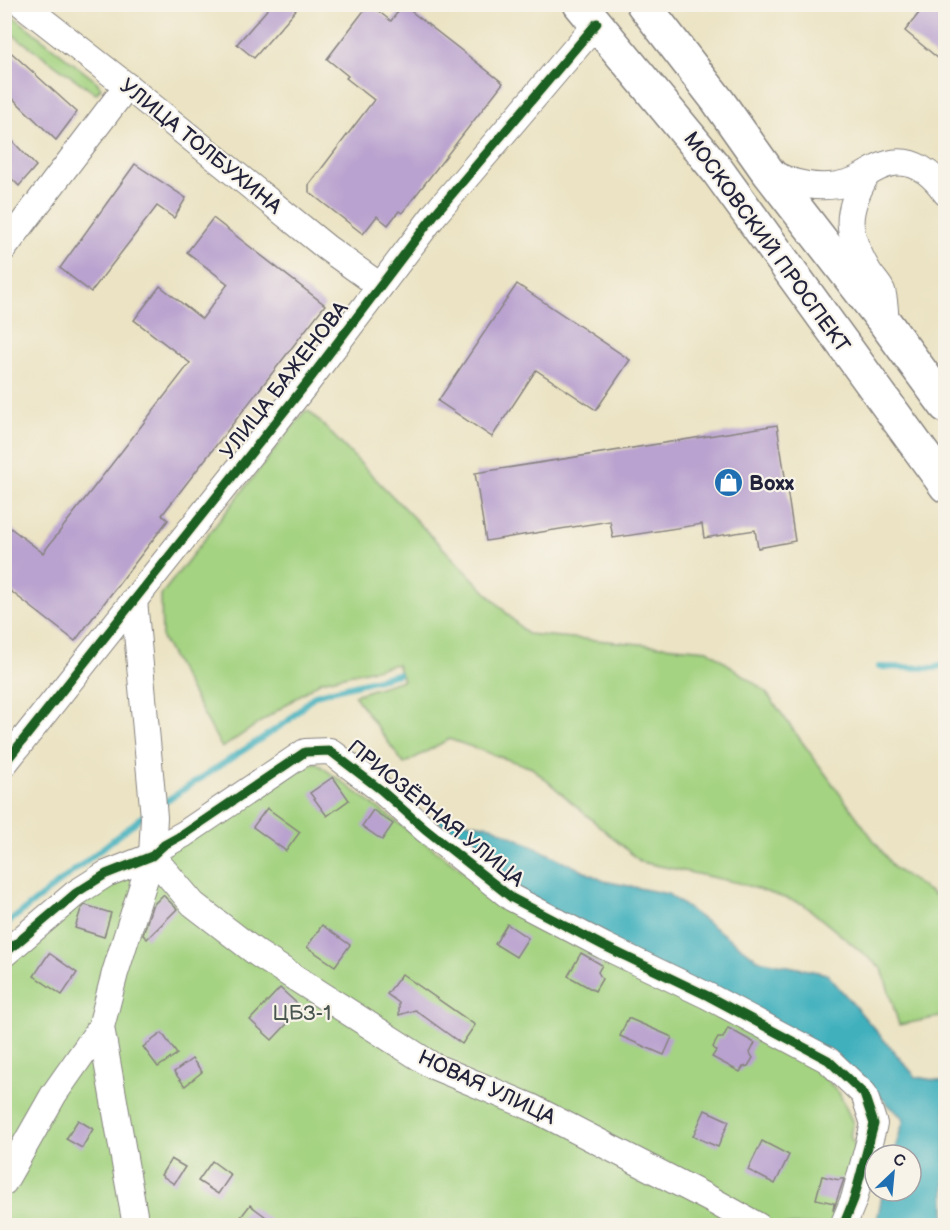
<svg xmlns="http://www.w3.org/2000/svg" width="950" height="1230" viewBox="0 0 950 1230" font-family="'Balsamiq Sans',sans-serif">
<rect width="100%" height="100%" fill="#f7f3e8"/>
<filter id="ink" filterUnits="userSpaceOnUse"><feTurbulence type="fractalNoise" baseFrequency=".0167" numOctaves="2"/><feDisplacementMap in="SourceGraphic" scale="12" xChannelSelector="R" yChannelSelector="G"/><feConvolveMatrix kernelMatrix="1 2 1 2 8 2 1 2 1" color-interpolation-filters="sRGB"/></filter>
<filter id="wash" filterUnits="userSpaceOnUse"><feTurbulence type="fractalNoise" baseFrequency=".008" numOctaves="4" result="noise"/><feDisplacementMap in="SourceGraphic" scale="24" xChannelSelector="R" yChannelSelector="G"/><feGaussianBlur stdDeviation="1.35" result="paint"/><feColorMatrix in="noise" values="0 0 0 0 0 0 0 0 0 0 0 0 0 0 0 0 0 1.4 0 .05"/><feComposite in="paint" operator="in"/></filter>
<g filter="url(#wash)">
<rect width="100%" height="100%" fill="#ebe3c3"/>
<g fill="#a4d381" stroke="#637a5e" stroke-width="1.5">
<polygon points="5,10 97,82 101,88 96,94 5,29"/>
<polygon points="305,411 310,412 321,423 527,634 708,650 765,691 894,868 945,902 945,1016 899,1025 882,969 803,904 739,883 641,862 532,768 449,739 404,764 354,695 403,680 397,664 321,681 222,748 162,638 161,595"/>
<polygon points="315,762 520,912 772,1040 821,1074 839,1093 853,1123 850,1136 866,1168 852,1225 5,1226 5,946 152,856"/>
</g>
<polygon fill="#41b0bd" stroke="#32697c" stroke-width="1.5" points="434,817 491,826 604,881 668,894 759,960 827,974 916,1077 945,1082 945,1225 876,1225 883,1191 911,1191 911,1155 893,1155 904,1119 847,1067 504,889"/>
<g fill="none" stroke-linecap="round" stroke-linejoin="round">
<g stroke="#41b0bd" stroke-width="6">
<polyline points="879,667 935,668 946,663"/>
<polyline points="160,805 288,721 315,695 398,674"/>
<polyline points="4,926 147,813"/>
</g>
</g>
<g id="blocks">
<g fill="#b9a2cf">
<polygon points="272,4 301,4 254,58 237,44"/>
<polygon points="369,4 391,21 403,5 503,83 402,213 399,211 388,225 377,216 363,234 309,192 309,185 374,100 346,78 348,76 327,59"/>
<polygon points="926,4 945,4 945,64 905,31"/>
<polygon points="4,46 77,112 56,140 4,90"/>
<polygon points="4,132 36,166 19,186 4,171"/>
<polygon points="135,164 186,198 174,218 157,206 91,292 60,268"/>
<polygon points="213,218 325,305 162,515 168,520 75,641 4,586 4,523 43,553 190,363 134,320 160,286 202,319 228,284 187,252"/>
<polygon points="517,284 630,360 596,410 536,370 492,437 438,401"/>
<polygon points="777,425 795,541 758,548 755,530 704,538 702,524 613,538 610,521 486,541 475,473"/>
<polygon points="333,777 349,800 327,816 310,793"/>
<polygon points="267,808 300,832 286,851 253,827"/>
<polygon points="373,810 393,824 382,840 362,826"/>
<polygon points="163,895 177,909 147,939 143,935 152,906"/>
<polygon points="85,905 111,913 104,937 75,928 81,909"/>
<polygon points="507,924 528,938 516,957 495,944"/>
<polygon points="322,925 350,945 335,966 307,947"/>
<polygon points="49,953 77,973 62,995 34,976"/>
<polygon points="581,953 602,965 598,972 602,979 595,991 568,976"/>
<polygon points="402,974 475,1025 462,1044 415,1010 399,1015 399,1003 387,994"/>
<polygon points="280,988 302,1008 272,1040 250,1020"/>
<polygon points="628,1018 672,1037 664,1055 620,1036"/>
<polygon points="728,1028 755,1043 750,1053 753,1058 748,1066 743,1067 740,1072 712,1057 716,1051 713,1047 718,1038 723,1038"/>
<polygon points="162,1033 177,1054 158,1067 143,1047"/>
<polygon points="192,1059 202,1072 185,1086 174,1072"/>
<polygon points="705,1110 729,1121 718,1147 693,1136"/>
<polygon points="78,1120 93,1129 82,1148 66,1139"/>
<polygon points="762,1141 789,1155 775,1184 748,1170"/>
<polygon points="171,1159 185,1167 174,1184 161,1175"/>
<polygon points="212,1161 231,1175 218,1194 198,1181"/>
<polygon points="822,1176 839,1180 840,1179 844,1179 833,1211 834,1203 816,1199"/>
<polygon points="250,1205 278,1226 234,1226"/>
</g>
</g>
</g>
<g filter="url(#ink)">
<use href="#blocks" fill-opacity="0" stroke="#86827f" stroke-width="1.5"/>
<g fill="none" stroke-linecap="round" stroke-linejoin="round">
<defs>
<g id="minor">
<polyline points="22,4 127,86 327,248 380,286"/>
<path d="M 766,169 C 790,185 822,191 850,182 C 863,178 875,167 888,164 C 913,157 933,174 946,193"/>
<path d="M 867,174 C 844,214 846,232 868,271 C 872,278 879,284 882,291 C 885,300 885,313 886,324"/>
<polyline points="4,248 127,86"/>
<polyline points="134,600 154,817 152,856 115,973 101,1027 136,1226"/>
<polyline points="4,764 306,384 435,214 597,23"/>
<polyline points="152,856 193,904 258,954 433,1066 531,1107 710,1199 758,1226"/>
<polyline points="4,954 76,893 106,874 152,856 164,845 184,834 305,752 330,751 381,790 425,829 512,898 604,946 708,996 828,1060 864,1094 874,1124 854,1199 843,1226"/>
<polyline points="4,1182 54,1094 101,1027"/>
</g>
<g id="major">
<polyline points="580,4 717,170 946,486"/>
<polyline points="643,4 718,101 766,169 886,324 946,406"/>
</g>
</defs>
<use href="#minor" stroke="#86827f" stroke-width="28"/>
<use href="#major" stroke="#86827f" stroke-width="36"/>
<use href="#minor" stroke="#fff" stroke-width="26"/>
<use href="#major" stroke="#fff" stroke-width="33"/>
<defs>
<g id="cycleway">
<polyline points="4,764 306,384 435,214 597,23"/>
<polyline points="4,954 76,893 106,874 152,856 164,845 184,834 305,752 330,751 381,790 425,829 512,898 604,946 708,996 828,1060 864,1094 874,1124 854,1199 843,1226"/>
</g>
</defs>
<use href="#cycleway" stroke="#f7f3e8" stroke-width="13"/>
<use href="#cycleway" stroke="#1b5e20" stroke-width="9"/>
</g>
</g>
<defs>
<symbol id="shop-disc" viewBox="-11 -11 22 22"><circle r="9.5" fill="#1f6fb2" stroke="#f7f3e8"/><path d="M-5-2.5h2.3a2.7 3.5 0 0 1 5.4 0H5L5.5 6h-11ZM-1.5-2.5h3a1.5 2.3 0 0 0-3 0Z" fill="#fff"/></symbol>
</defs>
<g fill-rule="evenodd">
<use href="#shop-disc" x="712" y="466" width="33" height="33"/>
</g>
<g text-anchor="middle" stroke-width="4.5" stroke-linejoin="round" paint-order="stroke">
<g font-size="21" fill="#22223b" stroke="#f7f3e8">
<text transform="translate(201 146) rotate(39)" y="7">УЛИЦА ТОЛБУХИНА</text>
<text transform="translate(767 242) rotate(54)" y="7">МОСКОВСКИЙ ПРОСПЕКТ</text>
<text transform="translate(284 380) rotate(-52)" y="7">УЛИЦА БАЖЕНОВА</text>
<text transform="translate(436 813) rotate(39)" y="7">ПРИОЗЁРНАЯ УЛИЦА</text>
<text transform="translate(487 1087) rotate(25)" y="7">НОВАЯ УЛИЦА</text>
</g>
<g font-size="21" font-weight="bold" fill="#22223b" stroke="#f7f3e8" text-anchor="start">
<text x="749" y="490">Boxx</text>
</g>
<g font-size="21" fill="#495750" stroke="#f7f3e8">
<text x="302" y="1020">ЦБЗ-1</text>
</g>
</g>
<rect width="950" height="1230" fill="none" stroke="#f7f3e8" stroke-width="24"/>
<g transform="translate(893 1173) rotate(26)"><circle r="28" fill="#f7f3e8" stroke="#a29fa3" stroke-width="1.5"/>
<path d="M0-4.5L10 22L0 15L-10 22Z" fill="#1f6fb2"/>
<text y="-9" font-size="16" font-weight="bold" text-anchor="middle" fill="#22223b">С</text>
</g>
</svg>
